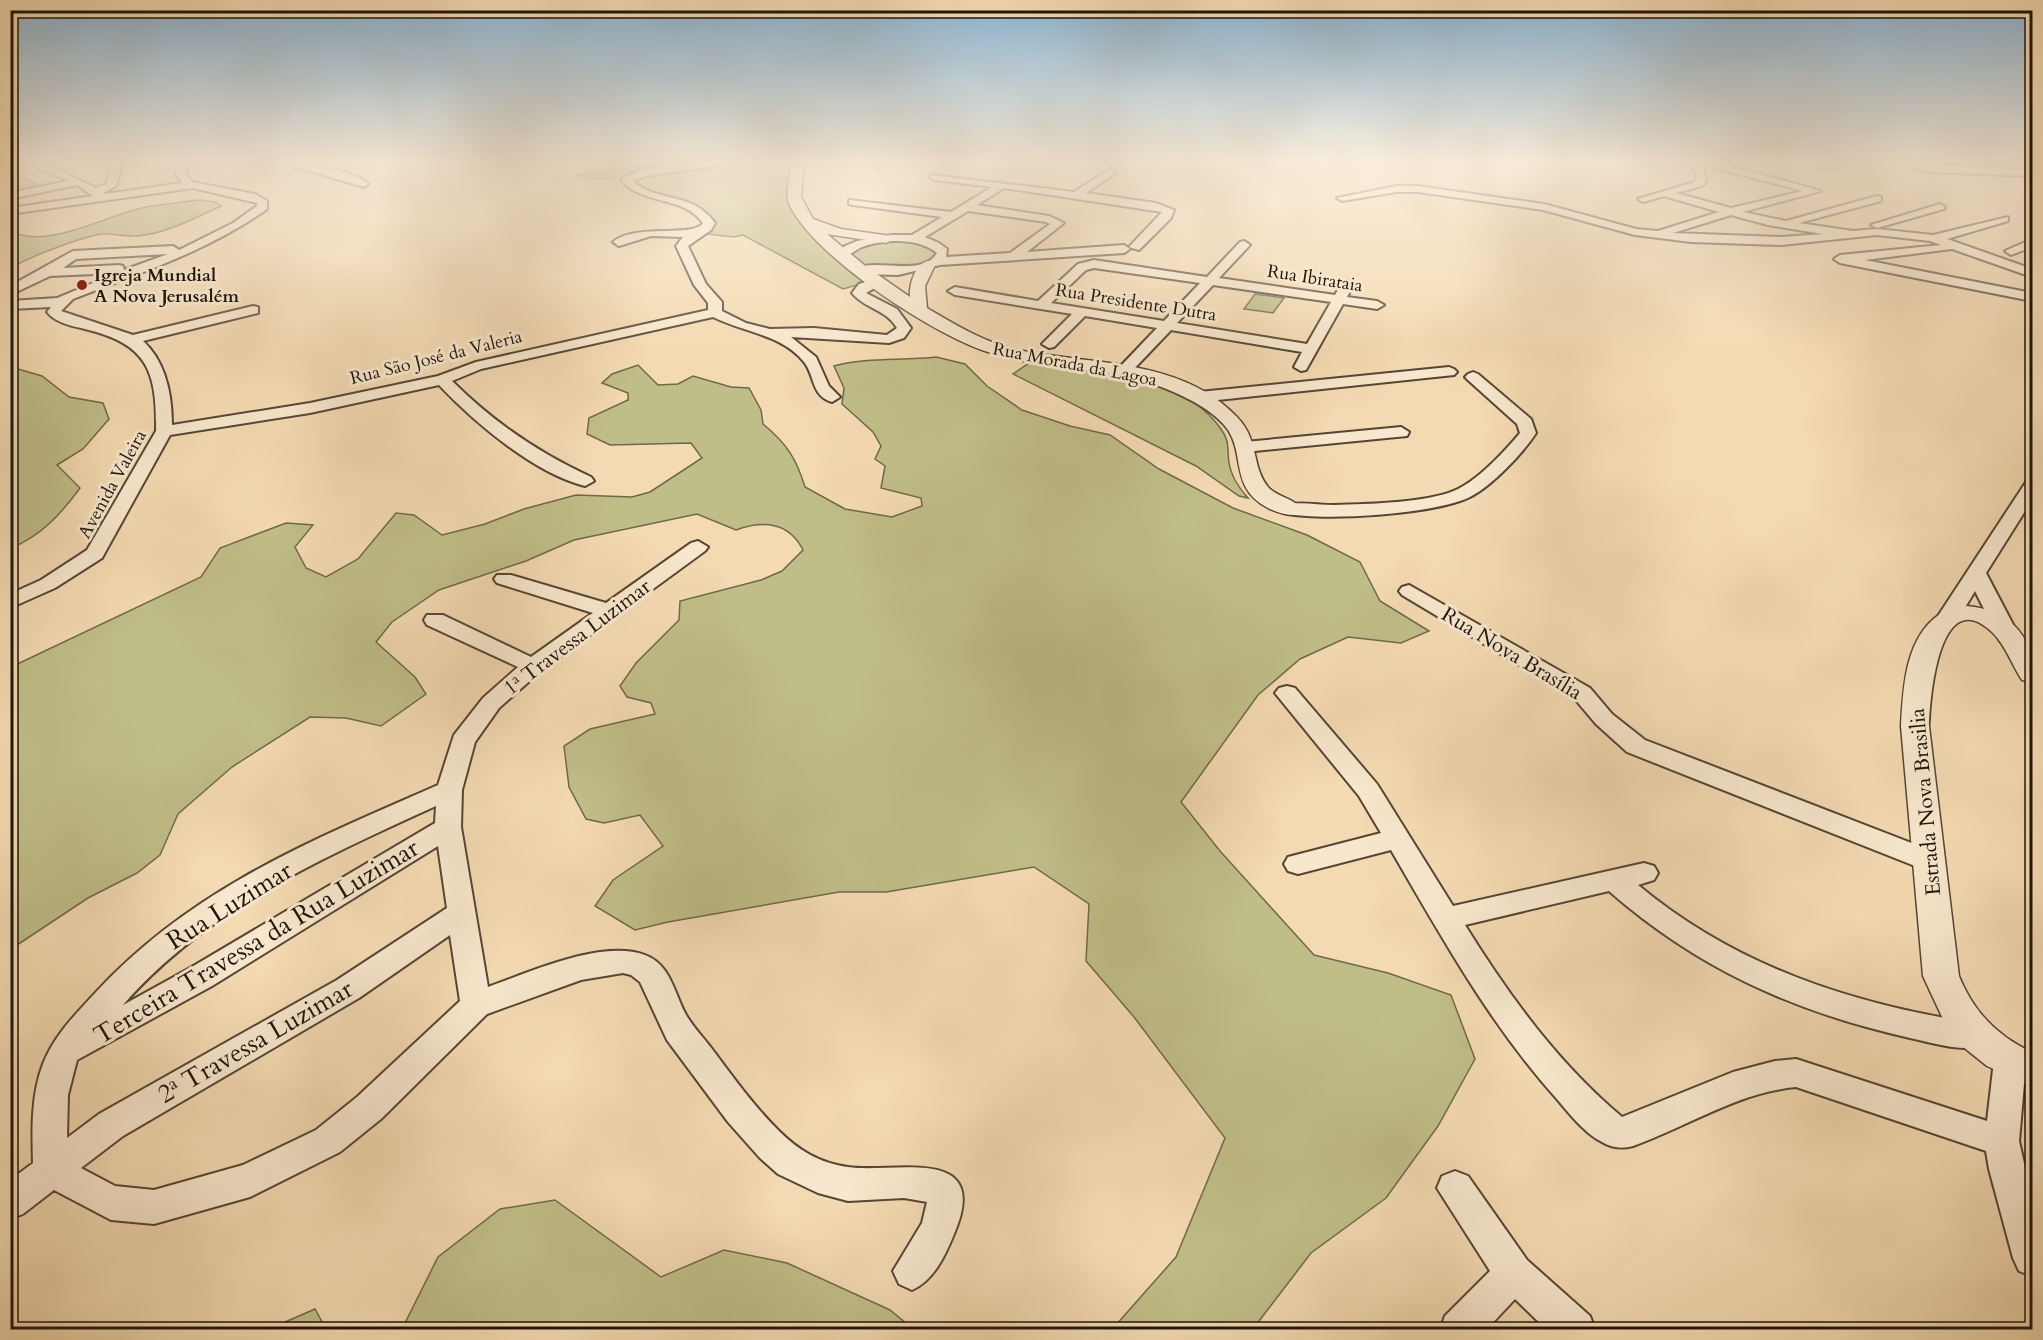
<svg xmlns="http://www.w3.org/2000/svg" width="2043" height="1340" viewBox="0 0 2043 1340" font-family="Cardo,serif">
<rect width="100%" height="100%" fill="#f4dab2"/>
<filter id="stains"><feTurbulence type="fractalNoise" baseFrequency=".00333" numOctaves="4"/><feColorMatrix values="0 0 0 0 .2 0 0 0 0 .09 0 0 0 0 .02 0 0 0 .5 -.17"/></filter>
<radialGradient id="worn" r=".72"><stop offset=".6" stop-color="#630" stop-opacity="0"/><stop offset="1" stop-color="#630" stop-opacity=".3"/></radialGradient>
<g fill="#c0be88" stroke="#6f694a" stroke-width="1.5">
<path d="M 607,163 L 624,163 L 633,167 L 658,163 L 658,166 L 649,170 L 621,172 L 619,176 C 605,180 590,180 576,175 L 608,171 L 616,166 Z"/>
<path d="M 738,163 L 789,163 L 789,205 L 842,261 L 868,282 L 843,289 L 743,235 L 734,237 L 707,234 L 714,223 C 702,205 686,203 666,197 C 655,194 643,187 632,182 L 639,175 Z"/>
<polygon points="11,172 42,187 11,193"/>
<path d="M 197,200 L 215,202 L 221,206 C 195,218 167,233 138,236 C 126,237 113,233 101,234 C 83,237 24,258 11,269 L 11,231 C 45,251 109,214 146,207 C 163,204 180,203 197,200 Z"/>
<path d="M 892,240 L 926,245 L 936,254 C 926,269 880,272 864,266 C 859,264 854,258 850,254 L 864,245 Z"/>
<polygon points="1255,294 1284,298 1273,313 1244,309"/>
<path d="M 936,357 L 965,364 L 987,386 L 1022,410 L 1070,426 L 1110,435 L 1159,469 L 1233,508 L 1307,535 L 1360,562 L 1380,601 L 1429,631 L 1401,643 L 1348,637 L 1300,659 L 1258,695 L 1181,802 L 1220,851 L 1314,955 L 1388,973 L 1451,995 L 1475,1059 L 1438,1126 L 1386,1198 L 1311,1253 L 1253,1329 L 1103,1329 L 1115,1326 L 1176,1257 L 1225,1138 L 1134,1017 L 1086,961 L 1089,904 L 1034,867 L 886,892 L 839,892 L 668,922 L 635,930 L 595,906 L 613,880 L 663,846 L 640,815 L 604,823 L 586,819 L 569,787 L 564,746 L 590,729 L 655,714 L 651,703 L 627,697 L 620,686 L 636,663 L 679,620 L 680,601 L 761,580 L 782,571 L 803,550 C 789,522 763,520 736,530 L 697,514 L 574,540 L 526,561 L 439,590 L 392,622 L 376,642 L 415,677 L 426,694 L 381,726 L 346,718 L 310,717 L 232,767 L 178,814 L 160,855 L 137,873 L 88,898 L 11,949 L 11,667 L 201,577 L 220,548 L 286,523 L 313,525 L 295,547 L 306,568 L 326,577 L 358,559 L 396,513 L 414,515 L 442,535 L 485,524 L 524,509 L 576,495 L 632,497 L 650,492 L 702,458 L 691,443 L 610,445 L 587,434 L 589,418 L 628,400 L 628,393 L 602,383 L 612,374 L 638,365 L 658,385 L 678,384 L 693,376 L 731,387 L 749,388 L 761,410 L 763,424 C 787,444 796,458 805,487 L 845,509 L 892,517 L 922,506 L 921,498 L 881,488 L 885,466 L 875,459 L 881,446 L 873,432 L 842,404 L 844,388 L 834,366 C 866,357 902,361 936,357 Z"/>
<path d="M 1032,361 C 1094,370 1181,372 1221,429 C 1230,441 1227,449 1229,463 C 1231,477 1239,488 1248,498 L 1239,496 L 1196,466 L 1013,374 Z"/>
<path d="M 11,367 L 42,376 L 69,397 L 103,403 L 109,419 L 83,449 L 57,465 L 80,488 C 61,514 41,536 11,548 Z"/>
<polygon points="555,1200 661,1277 724,1250 787,1263 890,1310 913,1329 402,1329 438,1257 500,1209"/>
<polygon points="315,1309 326,1329 269,1329"/>
</g>
<g fill="none" stroke-linecap="round" stroke-linejoin="round">
<defs>
<g id="minor">
<path d="M 10,163 L 45,163 L 96,188 L 106,184 L 113,163 L 123,163 L 116,186 L 103,193 L 105,194 L 182,183 L 176,174 L 176,163 L 186,163 L 186,174 L 192,182 L 255,194 L 267,201 L 267,209 C 208,251 140,273 73,299 L 61,311 L 133,335 L 253,306 L 258,307 L 258,313 L 143,341 C 166,362 172,395 172,425 L 310,403 L 438,376 L 476,362 L 708,310 L 708,303 L 694,285 L 676,246 L 683,237 L 651,236 L 619,246 L 613,242 C 635,223 693,238 703,223 C 683,195 643,206 621,180 C 643,162 704,163 733,163 L 646,176 L 633,181 C 658,204 691,190 715,223 L 711,230 L 688,246 L 706,284 L 722,302 L 722,311 L 746,323 L 770,329 L 814,328 L 887,335 L 897,328 C 886,309 865,309 852,293 L 859,284 L 879,278 L 885,282 L 866,293 L 897,309 L 911,328 L 904,338 L 889,343 L 791,337 L 816,357 L 829,386 L 840,397 L 832,402 C 811,396 815,375 804,362 C 783,335 743,332 713,317 L 481,369 L 452,381 C 493,422 539,453 591,477 L 594,481 L 585,486 C 535,474 474,422 439,385 L 310,413 L 170,435 L 102,558 L 55,588 L 10,608 L 10,594 L 41,580 L 87,550 L 156,431 C 157,370 147,344 85,329 C 72,326 56,323 47,312 L 51,307 L 10,309 L 10,301 L 57,298 L 117,273 L 50,276 L 10,295 L 10,286 L 73,251 L 173,246 L 179,250 L 233,223 L 257,206 L 257,203 L 193,188 L 10,214 L 10,208 L 93,196 L 77,185 L 10,199 L 10,193 L 68,181 L 32,165 L 10,169 ZM 168,254 L 124,270 L 123,266 L 119,265 L 63,268 L 76,259 Z"/>
<path d="M 282,163 C 306,163 351,169 369,184 L 364,187 Z"/>
<polygon points="873,163 883,163 883,165 878,168"/>
<path d="M 1692,163 L 1720,163 L 1821,191 L 1743,212 L 1786,221 L 1877,196 L 1881,197 L 1881,201 L 1799,223 L 1853,231 L 1877,229 L 1933,235 L 2008,217 L 2008,221 L 1947,239 L 2032,269 L 2032,277 L 1952,249 L 1865,260 L 2032,293 L 2032,301 L 1840,263 L 1834,259 L 1840,255 L 1941,245 L 1930,241 L 1877,235 L 1781,245 L 1691,242 L 1635,235 L 1543,210 L 1418,192 L 1396,192 L 1342,201 L 1337,198 L 1396,186 L 1418,186 L 1544,204 L 1636,229 L 1658,231 L 1719,212 L 1664,196 L 1643,202 L 1638,199 L 1694,182 L 1697,179 ZM 1703,165 L 1803,191 L 1731,208 L 1676,193 L 1702,186 L 1706,182 ZM 1731,215 L 1768,225 L 1823,234 L 1781,237 L 1673,233 Z"/>
<polygon points="1800,163 1865,163 1826,169"/>
<polygon points="1900,163 2032,170 2032,176 1928,172"/>
<path d="M 1110,169 L 1115,172 L 1114,174 L 1086,193 L 1156,203 L 1174,210 L 1171,218 L 1139,250 L 1129,247 L 1162,212 L 1004,188 L 977,205 L 1049,216 L 1064,223 L 1027,252 L 1124,245 L 1130,249 L 1124,253 L 940,265 L 898,275 L 862,274 L 856,270 C 871,256 922,279 937,253 C 918,237 884,239 862,247 C 855,250 849,256 841,259 L 835,255 L 845,246 L 857,241 L 892,235 L 912,235 L 942,217 L 853,205 L 849,204 L 849,200 L 951,212 L 992,187 L 935,180 L 930,177 L 931,175 L 1074,192 ZM 968,211 L 1046,222 L 1050,224 L 1010,253 L 946,257 L 947,249 L 939,243 L 925,237 Z"/>
<polygon points="1940,204 1945,207 1944,209 1877,228 1871,225"/>
<polygon points="2032,239 2032,247 2011,255 2005,251"/>
<path d="M 1244,241 L 1250,245 L 1219,278 L 1335,295 L 1343,281 L 1348,280 L 1354,284 L 1347,297 L 1377,301 L 1384,305 L 1377,309 L 1343,304 L 1306,370 L 1301,371 L 1294,367 L 1302,352 L 1171,330 L 1129,374 L 1124,376 L 1116,371 L 1157,328 L 1085,316 L 1054,347 L 1049,348 L 1042,344 L 1072,314 L 955,295 L 948,291 L 955,287 L 1038,301 L 1078,264 L 1094,260 L 1207,277 L 1240,242 ZM 1094,268 L 1200,283 L 1164,321 L 1051,303 L 1086,270 ZM 1213,285 L 1331,302 L 1307,344 L 1177,323 Z"/>
<polygon points="1449,367 1454,369 1457,372 1454,375 1199,402 1191,397 1199,392"/>
<path d="M 1473,372 L 1478,374 L 1531,419 L 1536,433 C 1523,453 1492,486 1470,497 C 1436,514 1321,522 1283,513 L 1281,509 L 1283,505 C 1299,501 1318,505 1334,505 C 1366,504 1430,503 1458,489 C 1480,478 1504,452 1520,433 L 1517,424 L 1468,380 L 1465,377 L 1468,374 Z"/>
<polygon points="1401,427 1409,432 1407,436 1245,452 1237,447 1245,442"/>
<polygon points="2032,481 2032,500 1986,573 2019,636 2016,641 2000,641 1975,591 1955,624 1939,624 1936,619 2026,482"/>
<path d="M 698,541 L 708,547 L 705,551 L 541,671 L 499,708 L 475,742 L 462,790 L 461,827 L 488,987 C 530,972 602,939 645,955 C 670,964 674,992 685,1013 C 692,1026 703,1037 712,1049 C 733,1077 753,1105 778,1130 C 798,1150 819,1163 848,1167 C 893,1174 993,1143 954,1234 C 945,1256 934,1280 912,1290 L 899,1284 L 893,1271 L 922,1223 L 927,1202 L 904,1198 L 848,1201 L 818,1193 L 778,1174 L 760,1158 L 728,1122 L 667,1040 L 640,982 L 631,975 L 623,973 L 581,980 L 487,1014 L 381,1119 L 340,1152 L 250,1197 L 154,1224 L 111,1220 L 54,1190 L 23,1214 L 10,1219 L 10,1180 L 33,1163 C 32,1131 31,1095 43,1064 C 55,1034 76,1014 97,991 C 194,887 311,841 438,785 L 454,735 L 483,698 L 518,667 L 427,625 L 424,620 L 427,615 L 443,615 L 531,657 L 593,613 L 497,583 L 494,579 L 497,575 L 511,575 L 606,603 L 691,543 ZM 436,806 L 435,823 L 190,968 L 123,1005 C 207,909 322,858 436,806 ZM 438,846 L 447,908 L 337,980 L 99,1114 L 67,1138 L 68,1095 L 77,1060 L 212,986 ZM 450,935 L 460,1001 L 357,1097 L 316,1130 L 243,1165 L 154,1190 L 115,1186 L 81,1168 L 123,1136 L 359,998 Z"/>
<polygon points="1409,585 1590,688 1612,714 1645,740 1940,854 1944,861 1940,868 1930,871 1920,868 1627,752 1596,724 1574,698 1402,595 1399,591 1402,587"/>
<path d="M 1287,686 L 1295,688 L 1377,784 L 1453,906 L 1644,863 L 1654,866 L 1658,873 L 1654,880 L 1638,885 C 1735,966 1851,1004 1975,1023 L 1986,1027 L 1991,1036 L 1986,1045 C 1964,1053 1933,1043 1910,1038 C 1795,1012 1698,969 1609,891 L 1465,925 C 1509,996 1558,1063 1622,1117 L 1733,1072 L 1775,1061 L 1796,1059 L 1987,1121 L 1994,1061 L 1999,1051 L 2010,1047 L 2021,1051 L 2026,1061 L 2019,1141 L 2032,1199 L 2032,1276 L 2019,1271 L 2013,1258 L 1989,1169 L 1986,1151 L 1796,1087 C 1736,1093 1689,1126 1633,1146 C 1622,1149 1612,1148 1602,1142 C 1584,1133 1569,1113 1556,1098 C 1489,1023 1441,936 1391,850 L 1298,874 L 1288,871 L 1284,864 L 1288,857 L 1381,833 L 1359,796 L 1275,693 L 1279,688 Z"/>
<polygon points="1455,1171 1468,1176 1527,1260 1590,1316 1595,1330 1547,1330 1515,1299 1486,1330 1440,1330 1445,1316 1490,1271 1437,1188 1442,1176"/>
</g>
<g id="tertiary">
<path d="M 792,163 L 804,163 L 801,197 L 813,219 L 841,229 L 891,236 L 893,239 L 886,243 L 827,234 L 864,265 L 910,297 C 909,285 915,264 928,261 L 933,262 L 935,265 L 925,286 L 927,308 C 956,325 985,343 1018,350 C 1090,365 1182,358 1237,417 C 1260,441 1251,466 1268,487 C 1277,497 1294,498 1301,509 L 1298,514 C 1287,516 1278,513 1268,508 C 1230,488 1245,456 1228,430 C 1214,410 1186,397 1164,388 C 1108,367 1048,370 991,353 C 936,337 818,259 791,208 C 784,195 789,177 792,163 Z"/>
<path d="M 1967,606 C 2011,610 2037,639 2032,682 L 2022,680 C 2012,665 2006,646 1993,633 C 1939,581 1930,698 1929,726 L 1959,976 C 1973,1011 1998,1037 2032,1052 L 2032,1087 L 1987,1066 L 1962,1046 L 1943,1019 L 1923,976 L 1901,726 C 1903,689 1905,637 1940,614 C 1947,610 1958,609 1967,606 Z"/>
</g>
</defs>
<use href="#minor" stroke="#544635" stroke-width="4"/>
<use href="#tertiary" stroke="#544635" stroke-width="3"/>
<use href="#minor" fill="#f8e7cd" fill-rule="evenodd"/>
<use href="#tertiary" fill="#f8e7cd" fill-rule="evenodd"/>
</g>
<linearGradient id="sky" x2="0" y2="1"><stop stop-color="#8bb6d5"/><stop offset="0.46" stop-color="#faeedc"/><stop offset="1" stop-color="#faeedc" stop-opacity="0"/></linearGradient>
<rect width="2043" height="351" fill="url(#sky)"/>
<circle fill="#8f2418" stroke="#f8e7cd" stroke-width="2" cx="82" cy="285" r="6"/>
<g text-anchor="middle" stroke-width="6" stroke-linejoin="round" paint-order="stroke">
<g font-size="18" font-weight="bold" fill="#1e140b" stroke="#f8e7cd" text-anchor="start">
<text x="94" y="281">Igreja Mundial<tspan x="94" dy="21">A Nova Jerusalém</tspan></text>
</g>
<g font-size="18" fill="#1e140b" stroke="#f8e7cd">
<text transform="translate(1315 278) rotate(9)" y="6">Rua Ibirataia</text>
<text transform="translate(1136 302) rotate(9)" y="6">Rua Presidente Dutra</text>
<text transform="translate(436 357) rotate(-14)" y="6">Rua São José da Valeria</text>
<text transform="translate(1075 364) rotate(11)" y="6">Rua Morada da Lagoa</text>
<text transform="translate(112 484) rotate(-61)" y="6">Avenida Valeira</text>
</g>
<g font-size="21" fill="#1e140b" stroke="#f8e7cd">
<text transform="translate(577 637) rotate(-37)" y="7">1ª Travessa Luzimar</text>
<text transform="translate(1512 653) rotate(31)" y="7">Rua Nova Brasília</text>
<text transform="translate(1925 802) rotate(-95)" y="7">Estrada Nova Brasilia</text>
</g>
<g font-size="26" fill="#1e140b" stroke="#f8e7cd">
<text transform="translate(229 905) rotate(-32)" y="9">Rua Luzimar</text>
<text transform="translate(256 941) rotate(-31)" y="9">Terceira Travessa da Rua Luzimar</text>
<text transform="translate(255 1041) rotate(-30)" y="9">2ª Travessa Luzimar</text>
</g>
</g>
<rect width="2043" height="1340" fill="none" stroke="#f4dab2" stroke-width="36"/>
<rect x="12" y="12" width="2019" height="1316" fill="none" stroke="#1e140b" stroke-width="3"/>
<rect x="18" y="18" width="2007" height="1304" fill="none" stroke="#1e140b" stroke-width="1.5"/>
<rect width="100%" height="100%" filter="url(#stains)"/>
<rect width="100%" height="100%" fill="url(#worn)"/>
</svg>
